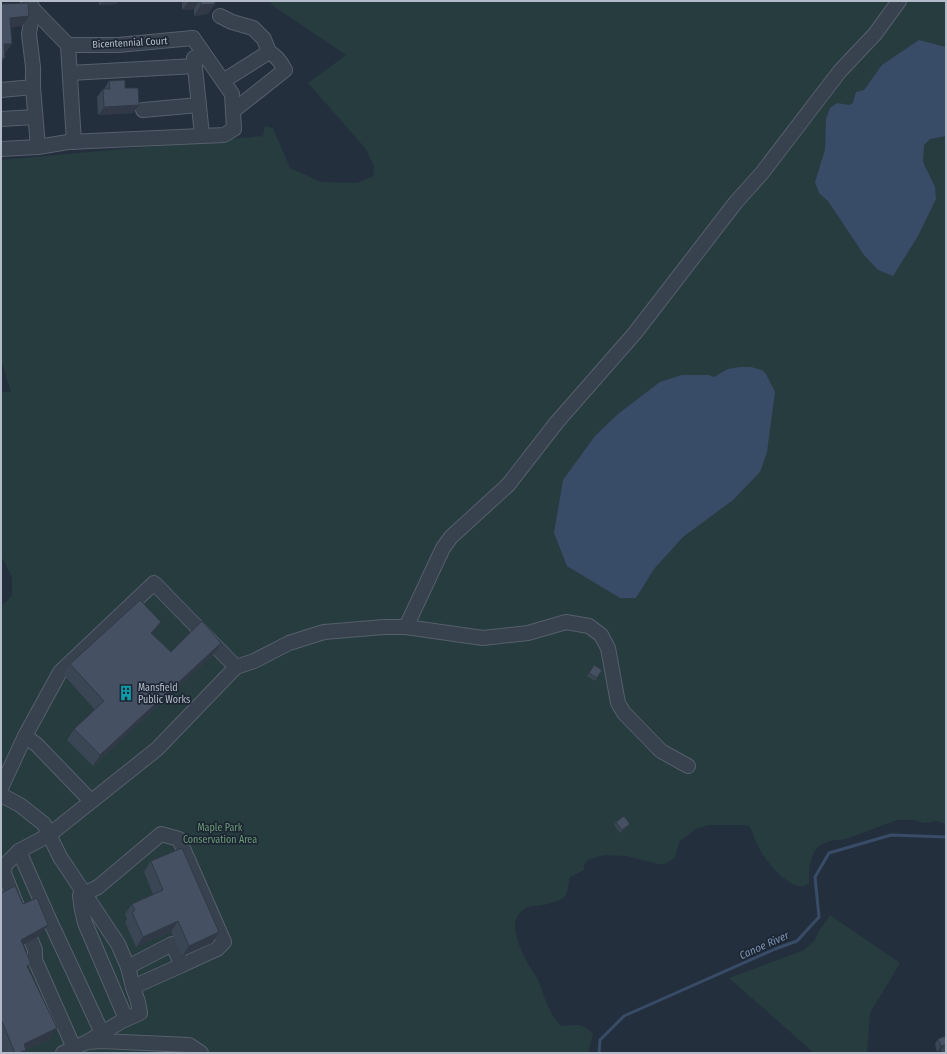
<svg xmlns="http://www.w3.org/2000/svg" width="947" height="1054" viewBox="0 0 947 1054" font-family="'Fira Sans Condensed',sans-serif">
<rect width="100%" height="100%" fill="#242f3e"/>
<g fill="#263c3f">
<path d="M 270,1 L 946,1 L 946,824 L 937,821 L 924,823 L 914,820 L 897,820 L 846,839 L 829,841 L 819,846 L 814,852 L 809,867 L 809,883 C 796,896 770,866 763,855 C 758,847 754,838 751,829 L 749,826 L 743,825 L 709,825 L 696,829 L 679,842 L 675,858 L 665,864 L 658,864 L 626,856 L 604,855 L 587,860 L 584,865 L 584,870 L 570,877 C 568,884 569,892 564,897 C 562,900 559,900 556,901 C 552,902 548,904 544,905 C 534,907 525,904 518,916 C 510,928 521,950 527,962 C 530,968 535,974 538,980 C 545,996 548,1013 561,1026 C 576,1026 581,1021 593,1034 L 588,1053 L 1,1053 L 1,604 L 6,602 L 12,595 L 12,577 L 3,559 L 1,559 L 1,392 L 11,392 L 1,360 L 1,160 L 263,136 L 265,126 L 273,128 L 290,168 L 321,182 L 357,183 L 373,176 L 374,166 L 365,148 L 308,83 L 346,55 L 272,5 Z"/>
<polygon points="830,915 900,963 870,1013 867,1053 814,1053 729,978 804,950 814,941 819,931"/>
</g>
<g fill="#394c67">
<polygon points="919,40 946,47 946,136 930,139 924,145 923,162 935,187 936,199 918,236 893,276 878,270 864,255 828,201 819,193 815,182 825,150 826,119 830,108 837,103 849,105 853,103 856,92 864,90 882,65"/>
<polygon points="740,367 751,367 762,370 766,374 775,392 767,452 760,472 733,500 683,537 654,569 636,598 620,598 567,566 554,533 563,480 595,436 618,414 660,382 682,375 708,375 714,377 728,369"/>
</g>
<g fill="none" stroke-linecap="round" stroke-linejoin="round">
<polyline stroke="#394c67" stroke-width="3" points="599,1053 600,1040 624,1016 775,949 797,941 819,917 815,877 829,853 891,835 946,837"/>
<defs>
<g id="minor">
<polyline points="29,1 33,9 68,45 74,142"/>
<path d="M 220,16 L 232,22 L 253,28 L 264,39 L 269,52 C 277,56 281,62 285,70 L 233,111"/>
<polyline points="68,45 118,45 193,38"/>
<polyline points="194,58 202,135"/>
<polyline points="70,73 195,66"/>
<polyline points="223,81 269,52"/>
<polyline points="33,87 38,147"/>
<polyline points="1,90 33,87 33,67 29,34 33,9 26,8"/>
<polyline points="143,110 199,105"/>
<polyline points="1,119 35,117"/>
<polyline points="1,149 38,147 68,142 224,135 234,129 232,94 193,38"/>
<polyline points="406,627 443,548 451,537 508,485 557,422 635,333 736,202 762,173 840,71 875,34 899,1"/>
<polyline points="236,667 254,661 289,643 324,632 384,627 406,627 483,638 528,633 566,622 589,626 601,635 608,648 618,703 624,713 661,751 688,766"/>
<polyline points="25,736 37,745 91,801"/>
<polyline points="1,788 25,736 60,672 154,583 236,667 157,749 49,835 19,851 5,865 4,873 17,906"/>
<polyline points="1,795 20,805 44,824 60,857 118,944 128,967 133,987 138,1002 140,1013 122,1021 87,1042"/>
<polyline points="19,851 49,919 102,1033"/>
<polyline points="31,940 35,950 35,960 74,1048"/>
<polyline points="128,967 172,944 182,965 133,987"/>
<polyline points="126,1019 85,923 82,910 80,896 98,887 161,834 179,839 224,942 217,949 182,965"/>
<polyline points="63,1053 87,1042 101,1041 189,1045 201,1053"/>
</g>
</defs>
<use href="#minor" stroke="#565f6c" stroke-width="16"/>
<use href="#minor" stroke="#38414e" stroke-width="14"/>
</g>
<g fill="#3b4654">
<polygon points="99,1 119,1 116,4 99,5"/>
<polygon points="182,1 215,1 208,14 194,16 194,9 182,10"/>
<polygon points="109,81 125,88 139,105 133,113 98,115 97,97 103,89 104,89"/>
<polygon points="161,622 152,634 171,652 221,643 214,654 93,766 67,740 74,729 95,710 63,674 70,664"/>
<polygon points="594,665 597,678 595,681 587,676"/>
<polygon points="616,822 630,824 628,827 620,833 614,825"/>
<polygon points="151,861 219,932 212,943 182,956 171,932 136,947 125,922 127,919 125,914 132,904 153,894 144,872"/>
<polygon points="1,893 23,904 41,935 23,945 28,969 50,1039 26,1050 24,1053 3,1053 1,1047"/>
<polygon points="946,1036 946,1053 942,1053 941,1050 937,1052 935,1044 938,1039"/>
</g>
<g fill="#303945">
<polygon points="73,1 92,1 72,2"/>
<polygon points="103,1 119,1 116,4 99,5"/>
<polygon points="189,1 199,1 194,9 182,10"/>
<polygon points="215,4 208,14 194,16 201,5"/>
<polygon points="29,16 22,26 2,29 10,18"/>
<polygon points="4,44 12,44 5,54"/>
<polygon points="5,58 1,64 1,59"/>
<polygon points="139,105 133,113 98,115 104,107"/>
<polygon points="161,622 154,633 144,644 151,633"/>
<polygon points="221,643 214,654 93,766 100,755"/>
<polygon points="630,824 628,827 620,833 622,830"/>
<polygon points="178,921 171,932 136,947 143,937"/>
<polygon points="48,925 41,935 13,950 21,940"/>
<polygon points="219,932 212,943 182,956 189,946"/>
<polygon points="57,1028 50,1039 26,1050 24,1053 18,1053 24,1044"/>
<polygon points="945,1045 941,1050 937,1052 941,1046"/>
</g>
<g fill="#455162" stroke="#303945">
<polygon points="201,1 215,1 215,4 201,5"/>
<polygon points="28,3 29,16 10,18 12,44 4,44 5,58 1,59 1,4"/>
<polygon points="125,80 125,88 138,88 139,105 104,107 103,89 110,89 109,81"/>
<polygon points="140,600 161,622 151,633 171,652 202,621 221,643 100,755 74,729 104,701 70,664"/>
<polygon points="594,665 602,670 597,678 589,673"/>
<polygon points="624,816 630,824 622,830 616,822"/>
<polygon points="182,848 219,932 189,946 178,921 143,937 132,912 135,910 132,904 163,890 151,861"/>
<polygon points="15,886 23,904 37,898 48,925 21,940 31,964 27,966 57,1028 24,1044 26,1050 18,1053 15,1053 1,1019 1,893"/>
<polygon points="946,1036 946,1047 945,1045 941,1046 938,1039"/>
</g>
<defs>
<symbol id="building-bare" viewBox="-9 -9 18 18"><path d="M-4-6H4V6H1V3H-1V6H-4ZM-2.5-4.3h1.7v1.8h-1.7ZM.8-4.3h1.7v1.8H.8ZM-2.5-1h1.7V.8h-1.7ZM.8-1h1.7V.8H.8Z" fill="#0f9aa8" stroke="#1d2633" stroke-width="2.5" paint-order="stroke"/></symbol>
</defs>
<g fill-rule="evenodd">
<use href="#building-bare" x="115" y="682" width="22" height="22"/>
</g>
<g text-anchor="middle" stroke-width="3.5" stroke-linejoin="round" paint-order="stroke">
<g font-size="10" fill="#b4bcc9" stroke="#1d2633">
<text transform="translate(130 42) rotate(-3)" y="4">Bicentennial Court</text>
</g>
<g font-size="10" fill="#b4bcc9" stroke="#1d2633" text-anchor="start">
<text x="138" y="691">Mansfield<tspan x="138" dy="12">Public Works</tspan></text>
</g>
<g font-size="10" fill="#6b9a76" stroke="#1d2633">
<text x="220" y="831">Maple Park<tspan x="220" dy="12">Conservation Area</tspan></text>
</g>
<g font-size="11" font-style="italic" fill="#7c92b1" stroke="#1d2633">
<text transform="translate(764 945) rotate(-24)" y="4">Canoe River</text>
</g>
</g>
<rect width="947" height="1054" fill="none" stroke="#b4bcc9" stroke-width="4"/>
</svg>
